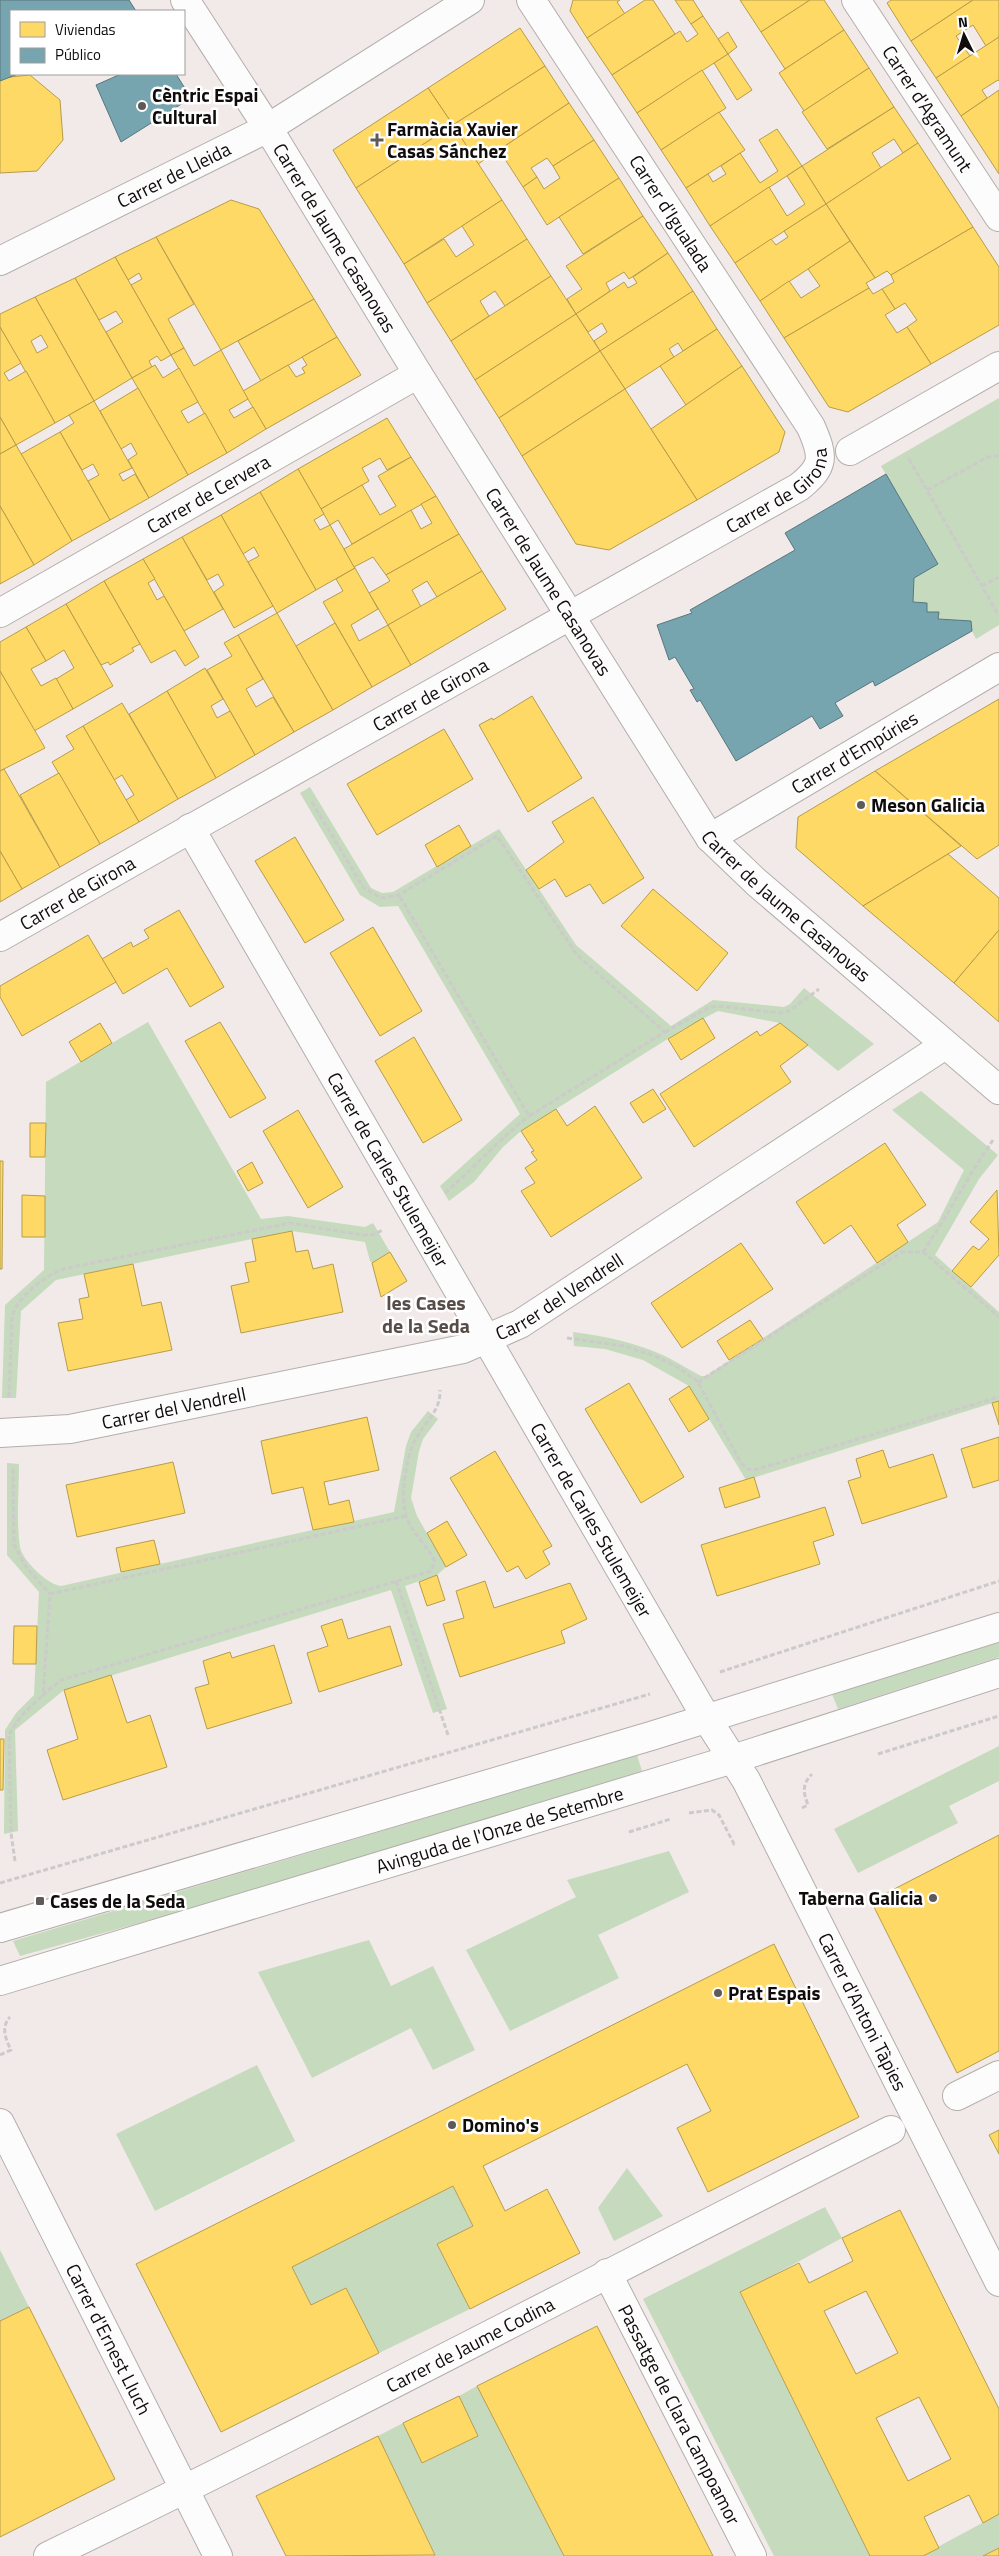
<svg xmlns="http://www.w3.org/2000/svg" width="999" height="2556" viewBox="0 0 999 2556" font-family="'Titillium Web',sans-serif">
<rect width="100%" height="100%" fill="#f1eae8"/>
<g fill="#c6dabe">
<polygon points="999,398 999,625 976,639 972,631 971,621 938,619 939,612 927,612 927,603 913,602 914,578 938,563 881,466"/>
<polygon points="310,787 371,888 382,893 393,892 499,829 576,945 671,1026 713,1000 784,1007 790,1004 804,988 874,1044 838,1071 780,1023 718,1011 685,1028 521,1131 503,1147 474,1182 449,1201 440,1186 520,1114 398,906 380,907 360,895 300,793"/>
<polygon points="148,1022 261,1219 288,1216 365,1227 373,1223 390,1252 372,1263 370,1261 365,1242 292,1231 252,1239 56,1280 21,1311 16,1398 2,1398 5,1305 44,1270 46,1082"/>
<path d="M 921,1091 L 998,1155 L 979,1179 L 935,1255 L 999,1312 L 999,1401 L 746,1480 L 689,1386 L 643,1360 L 605,1349 L 574,1346 L 573,1332 C 606,1336 637,1343 667,1357 C 679,1363 689,1370 701,1376 L 706,1376 L 938,1222 L 964,1170 L 892,1110 Z"/>
<path d="M 428,1411 L 438,1419 L 423,1439 L 419,1451 L 411,1498 L 417,1516 L 446,1567 L 437,1575 L 405,1586 L 447,1709 L 433,1713 L 391,1590 L 64,1690 L 15,1730 L 18,1831 L 4,1834 L 5,1730 L 16,1713 L 34,1695 L 39,1592 L 7,1555 L 7,1463 L 19,1464 C 19,1491 16,1520 20,1547 C 22,1560 48,1585 61,1586 L 394,1512 L 406,1446 L 411,1432 Z"/>
<polygon points="999,1640 999,1657 838,1709 832,1694"/>
<polygon points="999,1746 999,1781 949,1806 958,1823 858,1873 834,1829"/>
<polygon points="637,1755 642,1771 299,1879 20,1956 13,1941"/>
<polygon points="669,1851 689,1892 598,1935 619,1978 510,2031 466,1950 576,1897 567,1880"/>
<polygon points="369,1940 391,1986 433,1966 475,2050 433,2070 411,2028 312,2078 258,1972"/>
<polygon points="257,2065 295,2141 155,2211 116,2134"/>
<polygon points="627,2168 663,2216 614,2241 598,2208"/>
<polygon points="453,2186 473,2226 437,2244 470,2309 379,2353 346,2288 311,2305 292,2267"/>
<polygon points="825,2207 842,2238 740,2293 870,2556 774,2556 643,2299"/>
<polygon points="0,2250 29,2307 0,2321"/>
<polygon points="477,2386 564,2556 433,2556 435,2554 378,2436 403,2423 423,2463 478,2436 459,2396"/>
<polygon points="999,2514 999,2548 983,2556 921,2556"/>
</g>
<g fill="#ffd966" stroke="#b79c4b" fill-rule="evenodd">
<polygon points="573,0 620,0 617,2 625,14 587,38 570,11"/>
<polygon points="645,0 653,0 675,34 612,75 587,38"/>
<polygon points="675,0 693,0 703,16 691,24"/>
<polygon points="740,0 810,0 761,32"/>
<polygon points="810,0 824,0 844,30 785,69 761,32"/>
<polygon points="891,0 973,0 911,41 887,3"/>
<polygon points="973,0 999,0 999,37 986,46 973,25 956,36 970,56 936,78 911,41"/>
<polygon points="703,16 728,54 637,113 612,75 680,31 687,42 698,34 691,24"/>
<polygon points="520,28 545,66 453,125 428,88"/>
<polygon points="844,30 869,68 804,111 779,73"/>
<polygon points="728,32 737,47 728,54 718,39"/>
<polygon points="999,37 999,81 998,80 982,90 987,98 961,116 936,78"/>
<polygon points="728,54 752,90 737,100 714,63"/>
<polygon points="545,66 569,103 478,164 453,125"/>
<polygon points="869,68 894,107 827,149 802,112"/>
<polygon points="702,70 726,108 661,150 637,113"/>
<polygon points="30,75 60,100 63,140 37,171 0,173 0,78"/>
<polygon points="428,88 453,125 356,188 333,150"/>
<polygon points="999,90 999,174 961,116"/>
<polygon points="569,103 594,140 553,166 547,158 531,168 537,177 523,187 499,150"/>
<polygon points="894,107 918,143 903,153 894,139 872,153 881,168 826,204 802,166"/>
<polygon points="719,112 745,150 686,188 661,150"/>
<polygon points="453,125 502,200 404,264 356,188"/>
<polygon points="777,129 802,166 710,226 686,188 708,174 713,182 726,174 721,166 740,153 760,183 778,171 759,140"/>
<polygon points="594,140 619,178 547,225 523,187 537,177 544,189 560,178 553,166"/>
<polygon points="918,143 973,227 891,275 887,271 875,278 826,204"/>
<polygon points="802,166 826,204 735,263 710,226 769,187 787,216 805,204 787,176"/>
<polygon points="619,178 643,216 583,254 559,217"/>
<polygon points="231,200 259,209 314,299 221,350 156,237"/>
<polygon points="502,200 527,239 427,303 404,264 444,239 456,257 474,245 462,226"/>
<polygon points="826,204 850,241 760,301 735,263 771,239 776,245 788,237 784,231"/>
<polygon points="643,216 668,253 629,279 624,272 606,283 610,291 576,314 567,299 582,289 566,266"/>
<polygon points="973,227 999,267 999,325 931,364 907,327 917,320 905,303 895,309 882,289 894,282 891,275"/>
<polygon points="156,237 194,304 168,319 184,348 171,355 131,285 142,279 139,273 128,280 115,257"/>
<polygon points="527,239 551,276 505,306 495,291 480,301 489,316 451,341 427,303"/>
<polygon points="850,241 875,278 866,283 869,288 784,338 760,301 789,281 801,298 820,286 808,269"/>
<polygon points="668,253 693,291 600,351 594,341 607,332 602,323 588,332 576,314 624,282 628,288 637,283 633,277"/>
<polygon points="115,257 171,355 161,361 157,356 149,361 152,367 132,378 106,332 123,322 116,311 99,320 75,278"/>
<polygon points="551,276 576,314 475,380 451,341"/>
<polygon points="75,278 132,378 94,401 35,297"/>
<polygon points="869,288 873,294 882,289 895,309 885,315 897,333 907,327 931,364 848,412 829,407 784,338"/>
<polygon points="693,291 717,329 683,351 678,343 669,349 674,357 625,389 600,351"/>
<path d="M 35,297 L 94,401 L 55,423 L 0,327 L 0,314 ZM 41,335 L 48,347 L 37,353 L 31,341 Z"/>
<polygon points="314,299 337,337 261,381 238,341"/>
<polygon points="576,314 600,351 499,418 475,380"/>
<polygon points="0,327 21,363 4,373 9,381 26,371 55,423 16,445 0,417"/>
<polygon points="717,329 742,366 686,405 660,366"/>
<polygon points="337,337 361,375 266,429 243,391 288,365 296,377 305,373 302,368 307,365 302,357"/>
<polygon points="184,348 194,366 221,350 248,399 229,410 234,418 253,407 266,429 227,453 171,355"/>
<polygon points="600,351 625,389 522,456 499,418"/>
<polygon points="155,365 163,378 179,368 198,402 181,411 188,423 205,413 227,453 188,475 132,378"/>
<polygon points="742,366 785,432 779,452 697,500 651,429"/>
<polygon points="138,388 188,475 149,498 128,460 137,454 131,443 121,449 100,411"/>
<polygon points="625,389 697,500 609,550 576,544 522,456"/>
<polygon points="94,401 132,468 119,474 123,481 135,474 149,498 110,520 88,481 99,475 93,464 82,470 60,432 74,423 69,415"/>
<polygon points="0,417 16,445 0,454"/>
<polygon points="387,418 411,457 387,470 380,458 362,468 369,481 321,509 298,469"/>
<polygon points="60,432 110,520 72,541 21,454"/>
<polygon points="16,445 72,541 34,565 0,506 0,454"/>
<polygon points="411,457 436,496 352,544 338,520 330,525 321,509 362,485 380,515 396,506 378,476"/>
<polygon points="298,469 324,514 314,520 320,530 330,525 355,568 316,590 260,492"/>
<polygon points="260,492 316,590 277,613 248,562 259,556 254,547 243,554 221,515"/>
<polygon points="436,496 459,534 386,575 373,557 354,567 344,549 411,510 421,529 432,523 421,504"/>
<polygon points="0,506 34,565 0,584"/>
<polygon points="221,515 273,606 234,628 214,592 224,585 218,574 207,580 182,537"/>
<polygon points="459,534 482,571 437,597 427,581 412,590 421,607 388,625 369,593 390,581 386,575"/>
<polygon points="182,537 223,609 184,631 143,559"/>
<polygon points="143,559 155,579 148,583 157,600 164,596 199,657 185,666 175,650 151,663 104,581"/>
<polygon points="355,568 378,609 351,625 359,641 388,625 411,665 372,687 323,602 343,591 336,579"/>
<polygon points="482,571 506,609 411,665 388,625"/>
<polygon points="104,581 140,644 132,648 134,651 110,665 108,662 101,665 66,604"/>
<polygon points="66,604 113,686 73,709 56,679 74,668 64,650 46,661 26,627"/>
<polygon points="277,613 333,710 294,732 238,635"/>
<polygon points="335,623 372,687 333,710 296,646"/>
<polygon points="26,627 46,661 31,669 41,686 56,678 73,709 34,731 0,671 0,642"/>
<polygon points="238,635 263,679 246,689 256,707 273,697 294,732 255,755 207,670 232,656 224,643"/>
<polygon points="205,668 223,699 211,706 217,718 230,711 255,755 216,778 167,691"/>
<polygon points="0,671 45,748 0,771"/>
<polygon points="167,691 216,778 178,799 129,714"/>
<polygon points="532,696 582,778 528,812 479,725 492,718 493,720"/>
<polygon points="999,699 999,845 977,859 875,771"/>
<polygon points="122,703 178,799 139,822 126,800 134,795 122,775 114,780 83,726"/>
<polygon points="83,726 139,822 100,844 52,762 74,749 66,736"/>
<polygon points="444,729 473,779 377,835 347,784"/>
<polygon points="4,769 60,867 22,889 0,851 0,771"/>
<polygon points="875,771 961,846 863,906 796,848 798,817"/>
<polygon points="59,773 100,844 60,867 20,795"/>
<polygon points="593,797 644,878 603,904 590,884 566,897 555,879 539,889 526,870 564,842 552,822"/>
<polygon points="459,825 471,846 437,867 425,845"/>
<polygon points="295,837 344,920 305,943 255,861"/>
<polygon points="0,851 22,889 0,902"/>
<polygon points="948,854 999,898 999,930 954,983 863,906"/>
<polygon points="653,889 728,953 697,991 621,926"/>
<polygon points="179,910 224,987 190,1007 167,968 123,994 102,959 131,942 133,947 149,938 144,930"/>
<polygon points="373,927 422,1011 380,1036 330,953"/>
<polygon points="999,930 999,1022 954,983"/>
<polygon points="88,935 116,982 22,1036 0,997 0,986"/>
<polygon points="703,1018 715,1038 681,1060 668,1039"/>
<polygon points="220,1022 266,1098 230,1118 185,1041"/>
<polygon points="100,1023 112,1043 81,1062 69,1042"/>
<polygon points="780,1023 808,1045 780,1066 791,1082 694,1147 660,1094 757,1031 760,1036"/>
<polygon points="414,1037 462,1120 423,1143 375,1061"/>
<polygon points="653,1089 666,1109 643,1123 630,1103"/>
<polygon points="595,1106 642,1178 551,1237 521,1191 535,1183 525,1168 537,1160 531,1152 534,1151 521,1131 556,1109 567,1126"/>
<polygon points="298,1110 343,1187 308,1208 263,1131"/>
<polygon points="30,1123 46,1123 45,1157 30,1157"/>
<polygon points="885,1143 926,1205 897,1225 908,1242 877,1263 851,1225 824,1244 796,1202"/>
<polygon points="0,1161 3,1161 2,1269 0,1269"/>
<polygon points="252,1162 263,1183 248,1191 237,1171"/>
<polygon points="997,1190 999,1255 971,1287 952,1271 973,1246 979,1250 989,1239 970,1222"/>
<polygon points="22,1195 45,1196 45,1237 22,1237"/>
<polygon points="292,1231 296,1252 308,1250 313,1269 333,1264 343,1312 241,1333 231,1286 249,1282 245,1263 256,1261 252,1239"/>
<polygon points="741,1243 773,1289 682,1348 651,1303"/>
<polygon points="390,1252 407,1281 381,1297 372,1263"/>
<polygon points="133,1264 142,1306 161,1302 172,1350 68,1371 58,1323 83,1319 79,1299 89,1297 84,1274"/>
<polygon points="750,1320 763,1339 729,1360 717,1341"/>
<polygon points="629,1383 684,1477 641,1503 585,1409"/>
<polygon points="689,1386 709,1419 689,1432 669,1399"/>
<polygon points="999,1401 999,1425 992,1403"/>
<polygon points="367,1417 379,1470 324,1482 329,1505 349,1500 354,1522 313,1530 303,1487 272,1494 261,1441"/>
<polygon points="999,1437 999,1480 973,1488 961,1449"/>
<polygon points="883,1450 889,1468 933,1454 947,1497 862,1524 848,1481 861,1477 856,1459"/>
<polygon points="495,1451 552,1546 543,1551 550,1564 526,1579 518,1566 507,1572 450,1478"/>
<polygon points="173,1462 185,1513 77,1537 66,1485"/>
<polygon points="754,1477 760,1497 725,1508 719,1488"/>
<polygon points="825,1507 834,1535 813,1542 820,1564 717,1596 701,1545"/>
<polygon points="447,1521 467,1555 446,1567 427,1533"/>
<polygon points="154,1540 160,1564 121,1572 116,1548"/>
<polygon points="437,1575 445,1600 427,1606 419,1582"/>
<polygon points="485,1581 494,1608 570,1583 587,1619 561,1631 565,1643 460,1677 443,1624 464,1618 456,1591"/>
<polygon points="342,1619 348,1639 390,1626 402,1665 319,1692 307,1653 328,1646 321,1626"/>
<polygon points="14,1626 37,1626 36,1664 13,1664"/>
<polygon points="274,1645 292,1703 207,1729 195,1688 209,1684 203,1661 230,1652 232,1658"/>
<polygon points="111,1675 127,1723 150,1715 167,1767 63,1800 47,1750 78,1739 64,1690"/>
<polygon points="0,1739 4,1739 3,1790 0,1790"/>
<polygon points="999,1835 999,2051 957,2073 871,1901"/>
<polygon points="774,1944 859,2117 708,2192 677,2128 711,2111 687,2064 483,2166 505,2211 547,2189 580,2253 470,2309 437,2244 473,2226 453,2186 292,2267 311,2305 346,2288 379,2353 221,2432 136,2264"/>
<polygon points="999,2130 999,2154 989,2135"/>
<path d="M 900,2210 L 999,2409 L 999,2514 L 983,2523 L 969,2495 L 924,2517 L 939,2548 L 923,2556 L 870,2556 L 740,2292 L 799,2263 L 809,2283 L 853,2261 L 842,2238 ZM 866,2291 L 898,2353 L 856,2374 L 824,2311 ZM 919,2397 L 951,2459 L 908,2481 L 876,2418 Z"/>
<polygon points="29,2307 115,2479 0,2537 0,2321"/>
<polygon points="597,2326 713,2556 564,2556 477,2386"/>
<polygon points="459,2396 478,2436 422,2463 403,2423"/>
<polygon points="378,2436 435,2555 286,2556 256,2496"/>
<polygon points="999,2548 999,2556 983,2556"/>
</g>
<g fill="#76a5af" stroke="#57777e">
<polygon points="0,0 129,0 136,11 11,11 11,74 18,74 0,81"/>
<polygon points="121,74 176,74 191,98 121,142 96,85"/>
<polygon points="886,474 938,564 914,578 913,602 927,603 927,612 939,612 938,619 971,621 972,631 875,686 873,681 835,703 843,716 820,729 812,716 736,761 700,700 697,702 690,690 694,689 675,657 669,660 657,625 692,613 690,610 795,550 785,533"/>
</g>
<g fill="none" stroke-linecap="round" stroke-linejoin="round">
<defs>
<g id="minor">
<path id="s1" d="M 185,0 L 268,128 L 418,374 L 710,838 L 756,882 L 999,1090"/>
<path id="s2" d="M 856,0 L 999,217"/>
<path id="s3" d="M 0,261 L 268,128 L 470,0"/>
<polyline points="850,451 999,366"/>
<path id="s4" d="M 0,613 L 418,374"/>
<path id="s5" d="M 190,828 L 707,1719 L 746,1780 L 999,2282"/>
<path id="s6" d="M 710,838 L 999,667"/>
<path id="s7" d="M 0,937 C 265,785 533,639 799,487 C 825,466 824,457 811,427 L 531,0"/>
<path id="s8" d="M 0,1433 L 70,1429 L 463,1349 L 520,1324 L 945,1045"/>
<polyline points="957,2096 999,2075"/>
<path id="s9" d="M 0,2123 L 218,2556"/>
<path id="s10" d="M 607,2273 L 752,2556"/>
<path id="s11" d="M 48,2556 C 332,2419 610,2271 891,2130"/>
</g>
<g id="major">
<polyline points="0,1928 651,1736 999,1627"/>
<path id="s12" d="M 0,1981 L 733,1759 L 999,1673"/>
</g>
</defs>
<use href="#minor" stroke="#b3aeac" stroke-width="30"/>
<use href="#major" stroke="#b3aeac" stroke-width="30"/>
<g stroke="#cccaca" stroke-width="3" stroke-dasharray="5 2.5" stroke-linecap="butt">
<polyline points="909,459 999,616"/>
<polyline points="927,490 988,457 999,456"/>
<polyline points="982,586 999,577"/>
<polyline points="312,802 363,887 381,898 399,895 497,836 577,955 665,1032 529,1116 399,895"/>
<polyline points="665,1032 708,1008 717,1006 781,1013 789,1011 819,989"/>
<path d="M 445,1193 C 474,1168 499,1139 529,1116"/>
<path d="M 923,1252 C 948,1215 968,1176 993,1140"/>
<polyline points="567,1338 624,1346 655,1356 679,1368 698,1382 741,1463 748,1469 754,1470 999,1397"/>
<polyline points="698,1382 902,1252 923,1252 999,1317"/>
<path d="M 9,1397 L 12,1316 C 18,1296 45,1276 63,1269 L 290,1223 L 362,1235 L 372,1235 L 383,1230"/>
<polyline points="13,1469 14,1545 26,1567 50,1594"/>
<path d="M 406,1516 L 50,1594 L 43,1695 L 61,1680 L 431,1571 L 435,1562 C 428,1546 411,1532 406,1516 C 400,1496 406,1454 417,1437 C 426,1421 441,1410 440,1390"/>
<polyline points="396,1581 448,1735"/>
<polyline points="720,1672 999,1581"/>
<polyline points="878,1754 999,1716"/>
<path d="M 802,1808 L 808,1805 C 803,1792 802,1784 812,1774"/>
<polyline points="689,1813 712,1810 719,1815 734,1844 737,1843"/>
<polyline points="629,1832 671,1819"/>
<polyline points="15,1861 11,1833 9,1734 21,1716 43,1695"/>
<polyline points="0,1883 650,1694"/>
<path d="M 0,2055 L 11,2050 C 5,2038 1,2027 10,2017"/>
</g>
<use href="#minor" stroke="#fdfcfc" stroke-width="28"/>
<use href="#major" stroke="#fdfcfc" stroke-width="28"/>
</g>
<g fill="#5f5a58" stroke="#fff" stroke-width="2">
<circle cx="142" cy="106" r="5"/>
<path d="M374.5 132.5h5v5h5v5h-5v5h-5v-5h-5v-5h5z"/>
<circle cx="861" cy="805" r="5"/>
<circle cx="933" cy="1898" r="5"/>
<rect x="35" y="1896" width="10" height="10" rx="2.5"/>
<circle cx="718" cy="1993" r="5"/>
<circle cx="452" cy="2125" r="5"/>
</g>
<g text-anchor="middle" stroke-width="5" stroke-linejoin="round" paint-order="stroke">
<g font-size="19" font-weight="bold" fill="#100c0b" stroke="#fff" text-anchor="start">
<text x="152" y="102">Cèntric Espai<tspan x="152" dy="22">Cultural</tspan></text>
<text x="387" y="136">Farmàcia Xavier<tspan x="387" dy="22">Casas Sánchez</tspan></text>
<text x="871" y="812">Meson Galicia</text>
<text x="923" y="1905" text-anchor="end">Taberna Galicia</text>
<text x="50" y="1908">Cases de la Seda</text>
<text x="728" y="2000">Prat Espais</text>
<text x="462" y="2132">Domino's</text>
</g>
<g font-size="19" fill="#100c0b" stroke="#fff">
<text dy="7" stroke="none"><textPath href="#s2" startOffset="130">Carrer d'Agramunt</textPath></text>
<text dy="7" stroke="none"><textPath href="#s3" startOffset="194">Carrer de Lleida</textPath></text>
<text transform="translate(671 213) rotate(57)" y="7">Carrer d'Igualada</text>
<text dy="7" stroke="none"><textPath href="#s1" startOffset="281">Carrer de Jaume Casanovas</textPath></text>
<text dy="7" stroke="none"><textPath href="#s7" startOffset="899">Carrer de Girona</textPath></text>
<text dy="7" stroke="none"><textPath href="#s4" startOffset="240">Carrer de Cervera</textPath></text>
<text dy="7" stroke="none"><textPath href="#s1" startOffset="686">Carrer de Jaume Casanovas</textPath></text>
<text dy="7" stroke="none"><textPath href="#s7" startOffset="494">Carrer de Girona</textPath></text>
<text dy="7" stroke="none"><textPath href="#s6" startOffset="168">Carrer d'Empúries</textPath></text>
<text dy="7" stroke="none"><textPath href="#s7" startOffset="89">Carrer de Girona</textPath></text>
<text dy="7" stroke="none"><textPath href="#s1" startOffset="1091">Carrer de Jaume Casanovas</textPath></text>
<text dy="7" stroke="none"><textPath href="#s5" startOffset="395">Carrer de Carles Stulemeijer</textPath></text>
<text dy="7" stroke="none"><textPath href="#s8" startOffset="581">Carrer del Vendrell</textPath></text>
<text dy="7" stroke="none"><textPath href="#s8" startOffset="176">Carrer del Vendrell</textPath></text>
<text dy="7" stroke="none"><textPath href="#s5" startOffset="800">Carrer de Carles Stulemeijer</textPath></text>
<text dy="7" stroke="none"><textPath href="#s12" startOffset="522">Avinguda de l'Onze de Setembre</textPath></text>
<text dy="7" stroke="none"><textPath href="#s5" startOffset="1362">Carrer d'Antoni Tàpies</textPath></text>
<text dy="7" stroke="none"><textPath href="#s9" startOffset="242">Carrer d'Ernest Lluch</textPath></text>
<text dy="7" stroke="none"><textPath href="#s11" startOffset="472">Carrer de Jaume Codina</textPath></text>
<text dy="7" stroke="none"><textPath href="#s10" startOffset="159">Passatge de Clara Campoamor</textPath></text>
</g>
<g font-size="20" font-weight="bold" fill="#574d48" stroke="#fff">
<text x="426" y="1310">les Cases<tspan x="426" dy="23">de la Seda</tspan></text>
</g>
</g>
<rect x="10" y="10" width="175" height="65" fill="#ffffff" stroke="#9f9e9d"/>
<rect x="20" y="22" width="25" height="15" fill="#ffd966" stroke="#9f9e9d"/>
<text x="55" y="35" font-size="15" fill="#100c0b">Viviendas</text>
<rect x="20" y="48" width="25" height="15" fill="#76a5af" stroke="#9f9e9d"/>
<text x="55" y="60" font-size="15" fill="#100c0b">Público</text>
<g transform="translate(964 35) rotate(355)" stroke="#ffffff" stroke-width="4" paint-order="stroke">
<path d="M0-4L9 19L0 12L-9 19Z" fill="#100c0b"/>
<text y="-8" font-size="14" font-weight="bold" text-anchor="middle" fill="#100c0b">N</text>
</g>
</svg>
